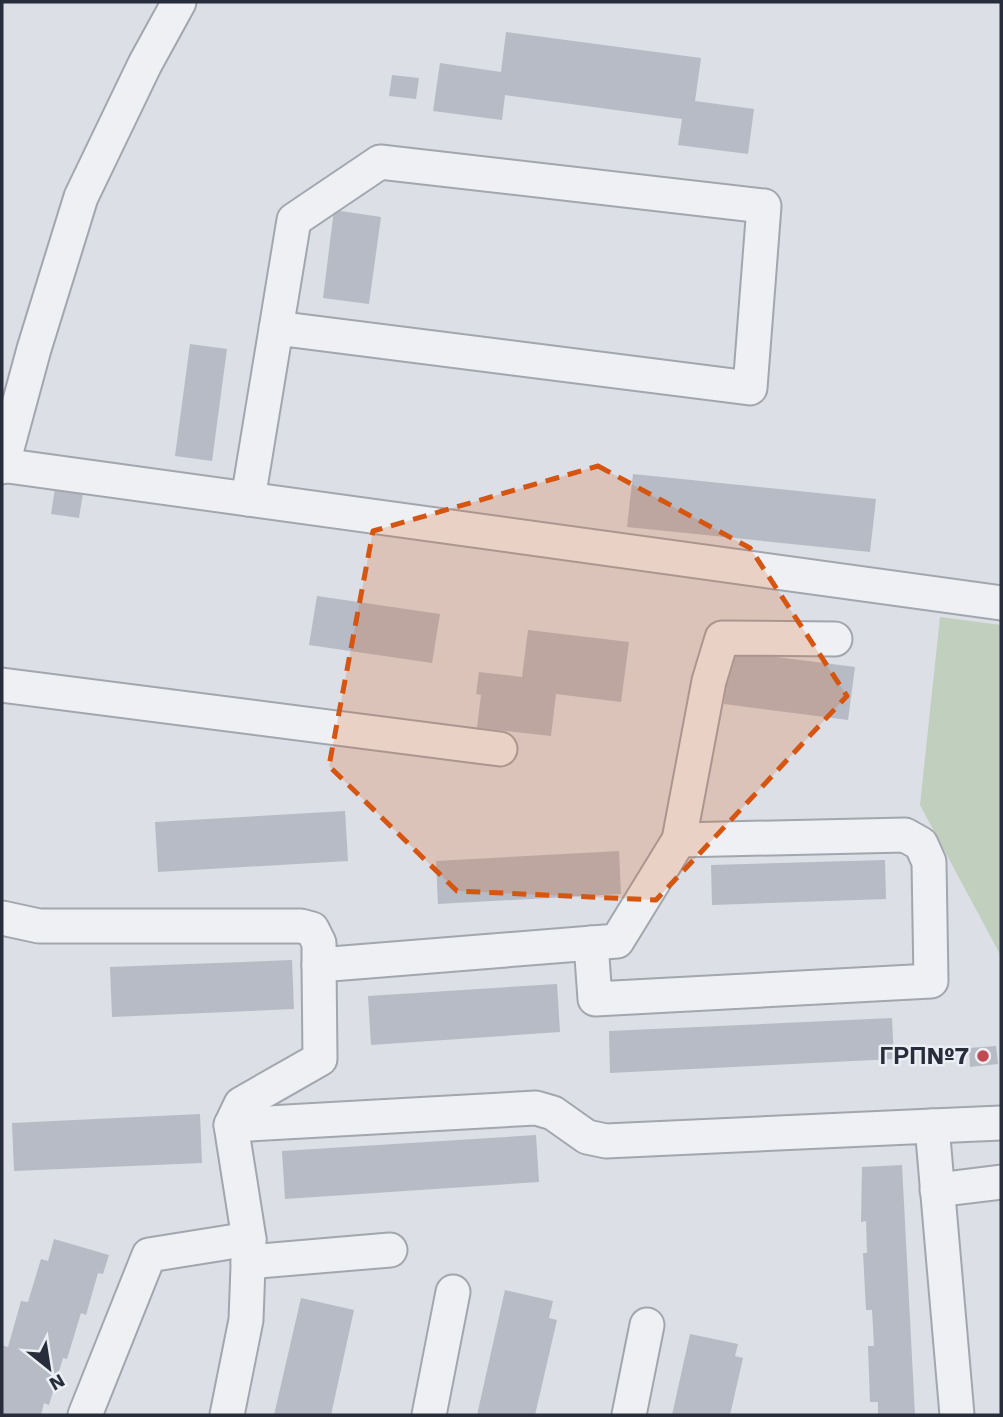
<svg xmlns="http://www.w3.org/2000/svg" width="1003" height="1417" viewBox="0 0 1003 1417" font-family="'Work Sans',sans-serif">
<rect width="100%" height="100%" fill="#dcdfe5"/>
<polygon fill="#c1cfbe" points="940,617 1001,625 1001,956 920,805"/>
<g fill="#b7bbc5">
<polygon points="506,32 701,58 695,101 754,109 748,154 678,145 682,119 505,95 502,120 433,111 440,63 501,72"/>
<polygon points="392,75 419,78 416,99 389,96"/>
<polygon points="334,210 381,217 369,304 323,298"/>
<polygon points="190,344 227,349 212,461 175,456"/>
<polygon points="633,474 876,499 870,552 627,527"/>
<polygon points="56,482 84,487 79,518 51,514"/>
<polygon points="317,596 440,614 432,663 309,645"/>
<polygon points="528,630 629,642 621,702 556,694 551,736 477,728 481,695 476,694 479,672 522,677"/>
<polygon points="731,651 855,667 848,720 724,704"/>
<polygon points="345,811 348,861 158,872 155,822"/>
<polygon points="619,851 621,894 438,904 436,861"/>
<polygon points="885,860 886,899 712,905 711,865"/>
<polygon points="292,960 294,1009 112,1017 110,967"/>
<polygon points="557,984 560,1032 371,1045 368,996"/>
<polygon points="892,1018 894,1059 610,1073 609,1031"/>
<polygon points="996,1046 998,1064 970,1067 969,1048"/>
<polygon points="200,1114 202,1163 14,1171 12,1123"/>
<polygon points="536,1135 539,1182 285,1199 282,1151"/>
<polygon points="902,1165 915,1415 878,1415 878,1402 870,1402 868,1346 874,1346 872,1310 866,1310 863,1253 867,1253 866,1221 861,1222 862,1167"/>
<polygon points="54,1239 109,1255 103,1274 98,1273 86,1315 81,1313 67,1359 63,1358 49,1405 44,1403 41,1415 2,1415 2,1345 8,1347 21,1301 28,1302 41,1259 48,1261"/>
<polygon points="505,1290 553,1301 549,1318 557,1320 535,1415 477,1415"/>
<polygon points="301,1298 354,1310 331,1415 274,1415"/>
<polygon points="690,1334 738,1344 735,1356 743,1358 730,1415 672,1415"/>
</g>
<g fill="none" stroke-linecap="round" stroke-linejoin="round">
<defs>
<g id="minor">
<polyline points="2,465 1001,603"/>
<polyline points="2,467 34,349 81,197 145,64 179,2"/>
<polyline points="248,499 294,220 380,162 764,206 750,388 276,328"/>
<polyline points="2,685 500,749"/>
<polyline points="2,918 39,926 301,926 312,929 319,943 319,965 617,941 679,840 709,681 722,638 835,639"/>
<polyline points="591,943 595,999 931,981 929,862 921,844 905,835 679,840"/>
<polyline points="231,1125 536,1108 553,1113 587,1137 606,1141 932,1126 957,1415"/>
<polyline points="932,1126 1001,1123"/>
<polyline points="937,1190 1001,1182"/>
<polyline points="248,1262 390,1250"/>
<polyline points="85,1415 149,1255 249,1239"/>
<polyline points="227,1415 246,1320 249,1239 231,1125 241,1104 320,1059 319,965"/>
<polyline points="429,1415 453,1292"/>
<polyline points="629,1415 647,1325"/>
</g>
</defs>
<use href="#minor" stroke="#a2a6ae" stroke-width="37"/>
<use href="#minor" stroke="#eff0f4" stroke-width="33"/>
</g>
<path fill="#d55511" fill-opacity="0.2" stroke="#d55511" stroke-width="5" stroke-dasharray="14 9" stroke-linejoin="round" d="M 598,466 L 750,548 L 847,696 L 656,900 L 457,891 L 329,766 L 373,531 Z"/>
<circle fill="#c34951" stroke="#ebeef3" stroke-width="2.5" cx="983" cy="1056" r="7"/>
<g text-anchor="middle" stroke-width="5" stroke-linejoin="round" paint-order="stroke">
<g font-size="24" font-weight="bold" fill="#272d3a" stroke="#ebeef3" text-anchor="end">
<text x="969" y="1064">ГРП№7</text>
</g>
</g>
<rect width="1003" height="1417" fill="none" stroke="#272d3a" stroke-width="7"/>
<g transform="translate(49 1368) rotate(150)" stroke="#ebeef3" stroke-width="5" paint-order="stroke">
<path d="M0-5L12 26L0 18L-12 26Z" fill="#272d3a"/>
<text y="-10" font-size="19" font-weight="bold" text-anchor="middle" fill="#272d3a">N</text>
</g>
</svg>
